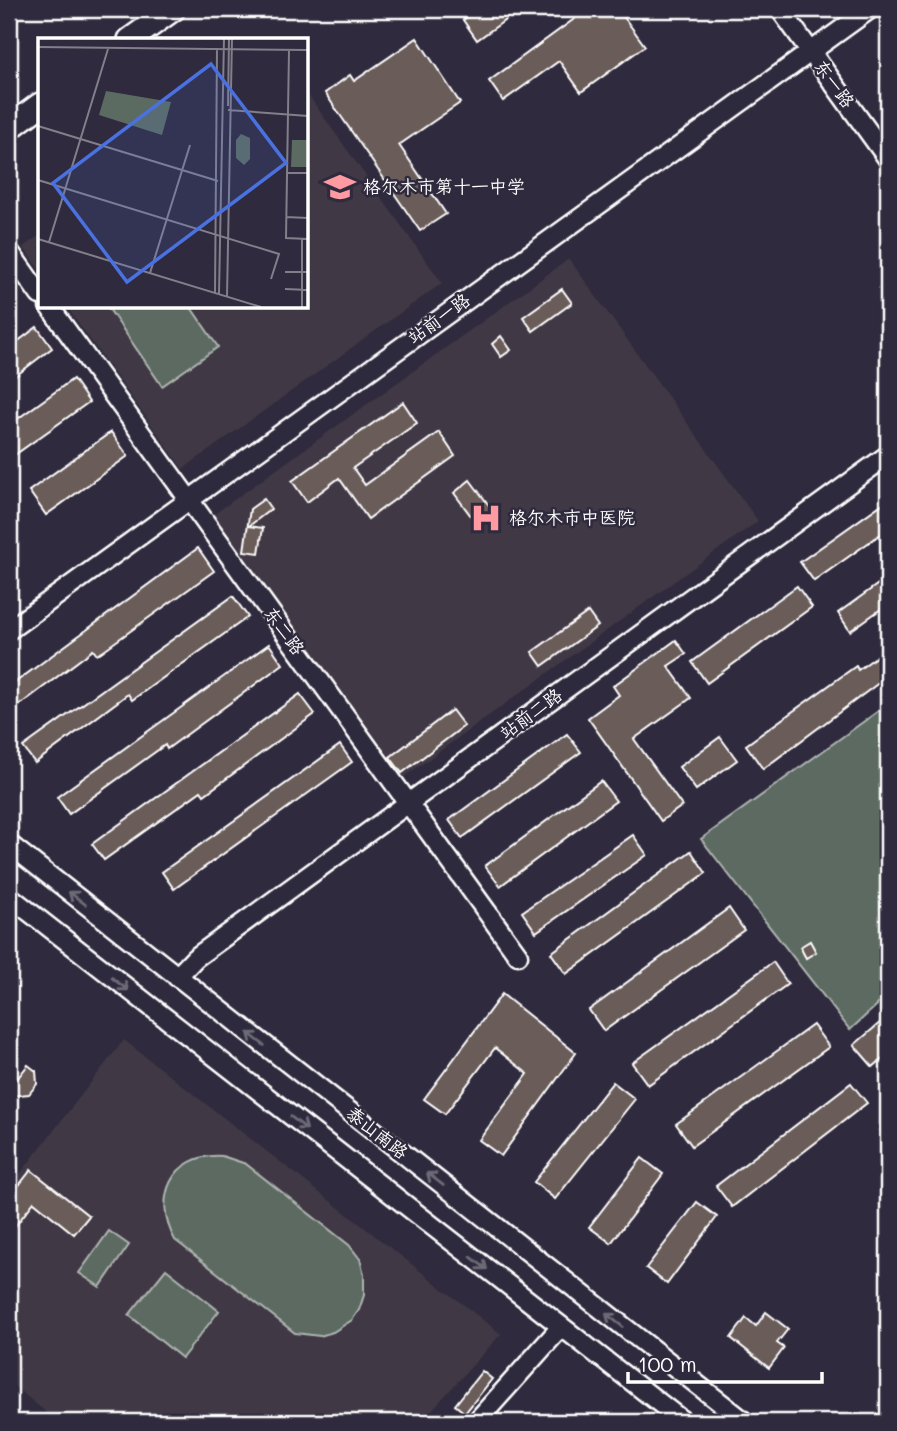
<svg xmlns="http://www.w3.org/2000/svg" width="897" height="1431" viewBox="0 0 897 1431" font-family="Mali,'LXGW WenKai TC',sans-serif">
<rect width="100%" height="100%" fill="#2f2a3d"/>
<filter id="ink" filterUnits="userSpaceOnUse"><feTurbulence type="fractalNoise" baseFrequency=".0143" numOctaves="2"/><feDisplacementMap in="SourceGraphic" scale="14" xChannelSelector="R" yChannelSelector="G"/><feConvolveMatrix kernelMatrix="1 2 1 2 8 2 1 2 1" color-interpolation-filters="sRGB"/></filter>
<g filter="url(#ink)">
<g fill="#413945">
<polygon points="306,92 442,283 183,469 66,306 306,306"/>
<polygon points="40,235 40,271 23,247"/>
<polygon points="569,259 758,521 404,777 213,515"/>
<polygon points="124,1040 501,1334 421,1422 58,1422 9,1382 9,1188"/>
</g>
<g fill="#5c6b62" stroke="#aeb5b0" stroke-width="2">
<polygon points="107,306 190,306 218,347 162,386"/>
<polygon points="888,704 888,995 850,1030 701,839"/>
<path d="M 222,1156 L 246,1164 L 349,1245 L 360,1259 L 364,1274 L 364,1295 L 359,1310 L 352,1320 L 333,1332 L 320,1336 L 295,1333 L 175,1240 C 152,1199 171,1153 222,1156 Z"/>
<polygon points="109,1231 129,1245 100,1287 79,1273"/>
<polygon points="166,1269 219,1311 182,1358 129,1315"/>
</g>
<g fill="#6a5b58" stroke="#fff" stroke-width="2">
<polygon points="478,9 521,9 477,40 463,20"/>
<polygon points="588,9 618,9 645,46 581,92 559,61 503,101 489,81"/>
<polygon points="417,38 460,103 399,145 446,214 420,231 325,93 350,75 354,81"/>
<polygon points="562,289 572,303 533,331 523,317"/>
<polygon points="37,327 52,348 9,381 9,348"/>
<polygon points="501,336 511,350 501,357 492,344"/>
<polygon points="73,379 89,402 9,459 9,425"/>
<polygon points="403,402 417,423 353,468 365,485 439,432 455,456 368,519 339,478 307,502 292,481"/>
<polygon points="111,432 128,456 46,515 29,491"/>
<polygon points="470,480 494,512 477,524 454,493"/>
<polygon points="264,499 271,509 249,526 263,528 259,553 244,551 250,509"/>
<polygon points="882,504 888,512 888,529 814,581 800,562"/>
<polygon points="198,548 214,571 97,655 93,650 9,713 9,687"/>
<polygon points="888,577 888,604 850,631 838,613"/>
<polygon points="797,586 812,607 707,683 692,662"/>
<polygon points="233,596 248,617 132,700 128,694 35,763 23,747"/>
<polygon points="588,612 598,626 542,666 532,652"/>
<polygon points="676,640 686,654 668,666 691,698 634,739 682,806 661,821 588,718 619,695 613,686"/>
<polygon points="269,644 283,664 167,749 165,745 69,814 57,797"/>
<polygon points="888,648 888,676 763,769 746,745 856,666 858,670"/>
<polygon points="300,694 315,714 204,795 201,791 104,860 92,844"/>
<polygon points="452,710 464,726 402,773 390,757"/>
<polygon points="567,734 581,752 462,838 449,820"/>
<polygon points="720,737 737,760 696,790 679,767"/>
<polygon points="340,745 352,762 174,889 162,872"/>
<polygon points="601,781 616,801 500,886 485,866"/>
<polygon points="633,835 647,855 536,932 522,912"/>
<polygon points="691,851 706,873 566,974 551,953"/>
<polygon points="729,908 744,930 604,1031 589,1010"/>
<polygon points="810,941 816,952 806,958 800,947"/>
<polygon points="773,962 788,984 648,1085 632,1063"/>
<polygon points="502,994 576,1053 501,1156 479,1140 528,1074 495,1048 445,1114 424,1099"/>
<polygon points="888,1016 888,1054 873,1067 854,1045"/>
<polygon points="813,1025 829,1047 692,1146 676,1124"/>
<polygon points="28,1065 36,1071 37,1084 29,1094 9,1096 9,1089"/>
<polygon points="613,1082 635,1099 555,1199 534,1182"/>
<polygon points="851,1083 867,1103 732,1207 716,1186"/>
<polygon points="642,1158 663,1174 611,1243 589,1227"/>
<polygon points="31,1170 89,1216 74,1234 34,1202 9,1234 9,1198"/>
<polygon points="697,1202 717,1217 667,1284 646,1268"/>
<polygon points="766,1312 788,1329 777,1343 784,1348 769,1368 731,1338 746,1318 756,1326"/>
<polygon points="482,1371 492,1379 465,1413 455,1405"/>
</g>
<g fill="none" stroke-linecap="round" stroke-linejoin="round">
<defs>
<g id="minor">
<polyline points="780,9 888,159"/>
<polyline points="9,251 40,295"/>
<polyline points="49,306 518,955"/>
<polyline points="9,630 870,9"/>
<polyline points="9,844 745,1422"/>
<polyline points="9,896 684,1422"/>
<polyline points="177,977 195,958 888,455"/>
<polyline points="476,1422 561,1327"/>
</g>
<g id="major">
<polyline points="130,40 173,9"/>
<polyline points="9,128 40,105"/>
</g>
</defs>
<use href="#minor" stroke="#fff" stroke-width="23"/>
<use href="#major" stroke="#fff" stroke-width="28"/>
<use href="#minor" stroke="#2f2a3d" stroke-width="18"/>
<use href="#major" stroke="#2f2a3d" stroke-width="23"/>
</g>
<defs><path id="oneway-shaft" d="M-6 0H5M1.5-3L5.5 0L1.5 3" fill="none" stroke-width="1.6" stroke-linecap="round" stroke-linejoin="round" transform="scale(1.75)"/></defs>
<g stroke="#6d6a77">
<use href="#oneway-shaft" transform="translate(77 898) rotate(-142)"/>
<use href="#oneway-shaft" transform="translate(120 984) rotate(38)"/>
<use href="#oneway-shaft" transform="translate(256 1039) rotate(-142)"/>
<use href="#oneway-shaft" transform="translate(299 1123) rotate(38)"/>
<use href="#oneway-shaft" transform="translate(435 1179) rotate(-142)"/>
<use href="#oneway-shaft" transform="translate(479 1263) rotate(38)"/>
<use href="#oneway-shaft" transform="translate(614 1320) rotate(-142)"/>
</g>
</g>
<defs>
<symbol id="school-bare" viewBox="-9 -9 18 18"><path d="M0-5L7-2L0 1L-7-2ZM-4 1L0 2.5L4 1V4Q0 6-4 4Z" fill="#ff9aa2" stroke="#2f2a3d" stroke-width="2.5" paint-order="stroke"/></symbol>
<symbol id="hospital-bare" viewBox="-9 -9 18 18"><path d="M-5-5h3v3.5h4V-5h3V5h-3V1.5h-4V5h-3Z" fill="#ff9aa2" stroke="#2f2a3d" stroke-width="2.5" paint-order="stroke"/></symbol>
</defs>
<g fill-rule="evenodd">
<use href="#school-bare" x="318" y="165" width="44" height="44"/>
<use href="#hospital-bare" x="464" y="496" width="44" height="44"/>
</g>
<g text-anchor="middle" stroke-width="5" stroke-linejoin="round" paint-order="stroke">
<g font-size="18" fill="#fff" stroke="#2f2a3d">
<text transform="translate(834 84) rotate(54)" y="6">东一路</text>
<text transform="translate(439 319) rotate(-36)" y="6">站前一路</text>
<text transform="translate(284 631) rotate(54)" y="6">东二路</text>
<text transform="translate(531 714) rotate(-36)" y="6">站前二路</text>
<text transform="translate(377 1133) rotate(38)" y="6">泰山南路</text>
</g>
<g font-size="18" fill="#fff" stroke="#2f2a3d" text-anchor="start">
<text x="363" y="193">格尔木市第十一中学</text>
<text x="509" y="524">格尔木市中医院</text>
</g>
</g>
<g transform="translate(38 38)">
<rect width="270" height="270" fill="#2f2a3d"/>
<path d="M 68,53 L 133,64 L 124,97 L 61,77 ZM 203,96 L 212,100 L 212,121 L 206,127 L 198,120 L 198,102 ZM 254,102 L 269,102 L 269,129 L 253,129 Z" fill="#5c6b62"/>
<path fill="none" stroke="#827f8b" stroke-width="2" d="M 0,9 L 270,12M 251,12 L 248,200 L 270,201M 190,68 L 191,0M 190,72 L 270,78M 0,88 L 180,143M 248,135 L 270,135M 0,142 L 241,216 L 233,241M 248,179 L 270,180M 0,201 L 223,269M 11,204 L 70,11M 247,234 L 270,234M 112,235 L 152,107M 247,251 L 270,252M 177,255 L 179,10M 181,256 L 186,0M 189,258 L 194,0M 264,269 L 264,200"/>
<path fill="#4a71e0" fill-opacity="0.15" stroke="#4a71e0" stroke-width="3.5" d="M 173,26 L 248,125 L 89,244 L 15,145 Z"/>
<rect width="270" height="270" fill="none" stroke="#fff" stroke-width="3.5"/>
</g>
<rect width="897" height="1431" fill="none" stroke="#2f2a3d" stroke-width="35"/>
<rect x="18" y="18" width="862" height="1396" fill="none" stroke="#fff" stroke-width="2.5" filter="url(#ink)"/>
<path d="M628 1372v10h194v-10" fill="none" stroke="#ffffff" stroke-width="3.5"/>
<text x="638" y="1372" font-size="21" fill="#ffffff" stroke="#2f2a3d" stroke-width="5" paint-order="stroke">100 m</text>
</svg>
